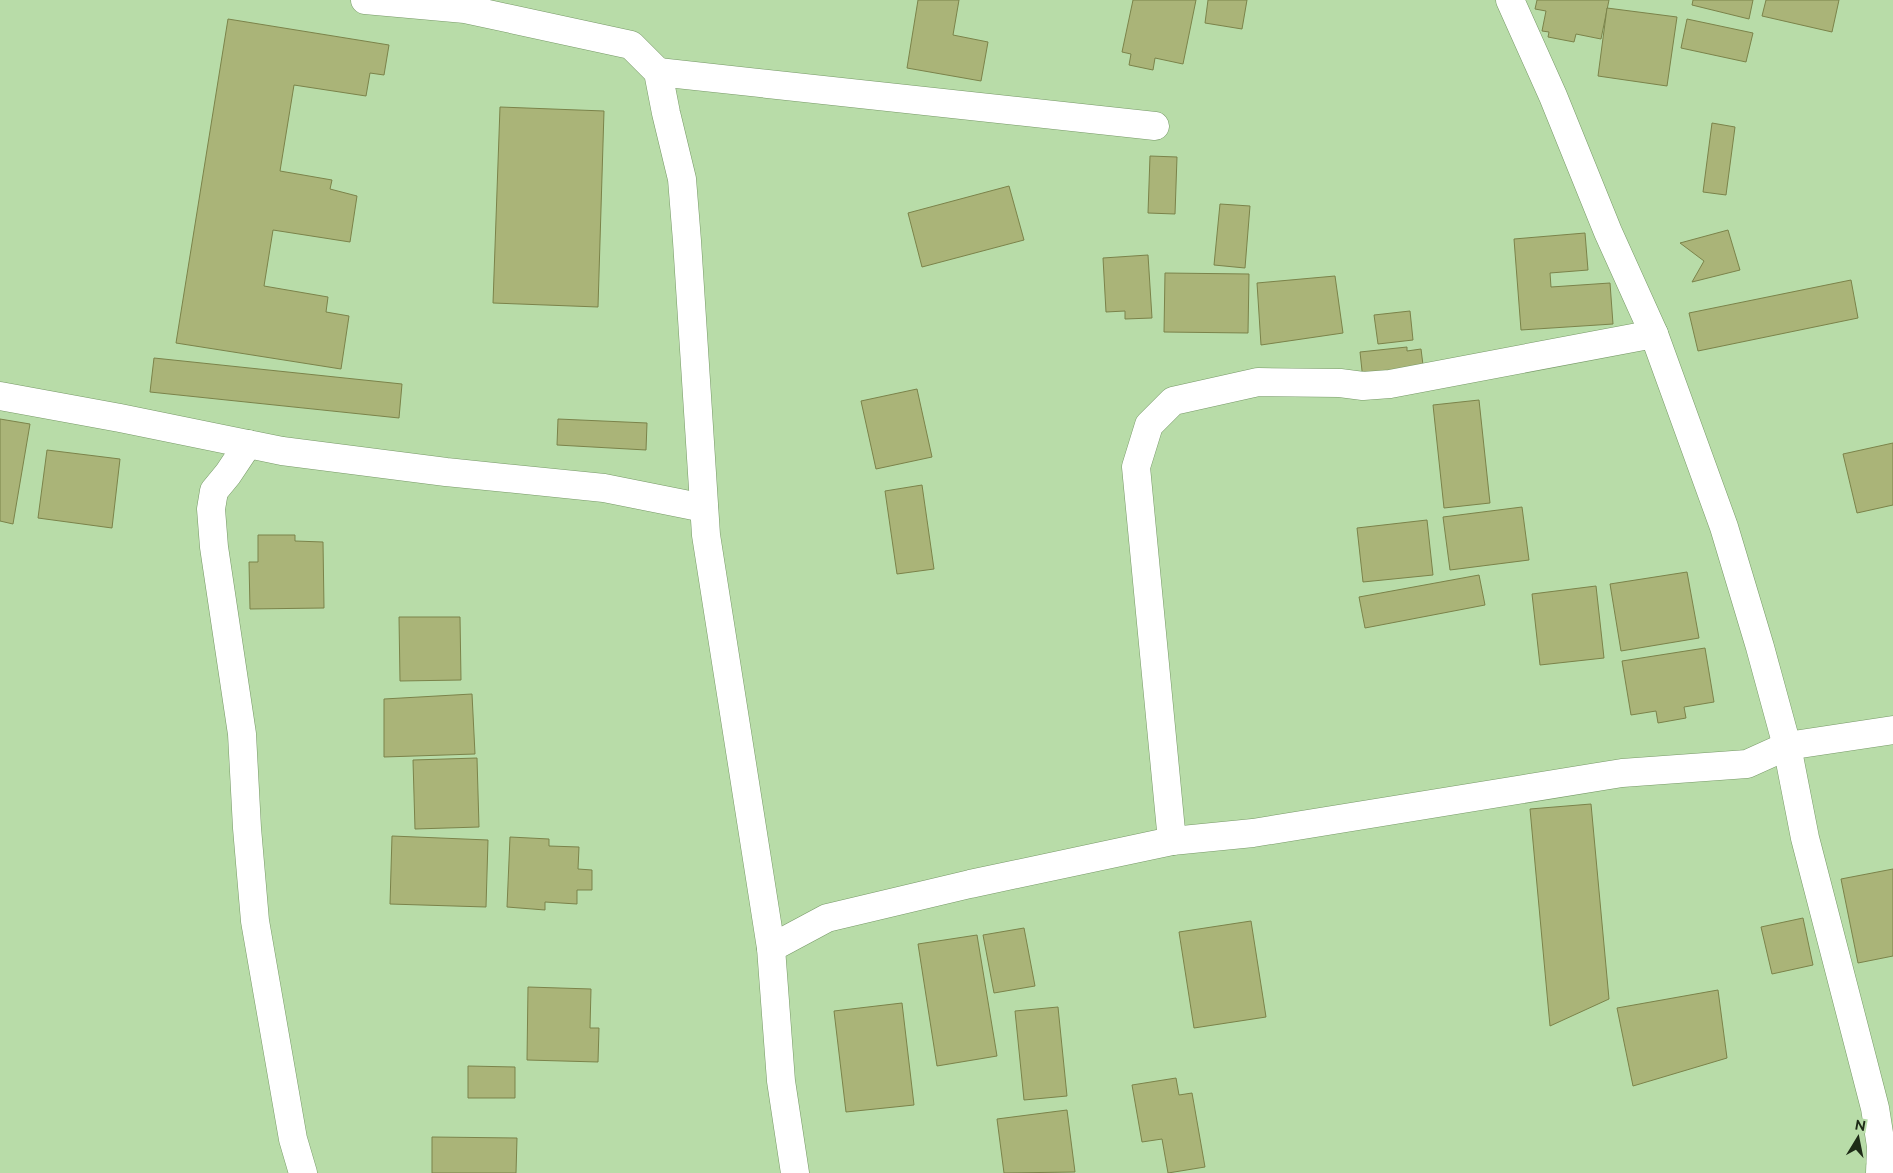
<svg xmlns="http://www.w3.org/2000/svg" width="1893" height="1173" viewBox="0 0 1893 1173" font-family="Raleway,sans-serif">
<rect width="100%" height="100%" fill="#b8dca8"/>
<g fill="#aab478" stroke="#7b834a">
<polygon points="918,0 959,0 953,35 988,42 981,81 907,68"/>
<polygon points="1133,0 1196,0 1183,64 1155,58 1153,70 1129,65 1131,54 1122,52"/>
<polygon points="1208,0 1247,0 1242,29 1205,23"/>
<polygon points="1537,0 1609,0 1601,39 1576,34 1574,42 1548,37 1549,32 1542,31 1546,11 1535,9"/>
<polygon points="1693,0 1753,0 1749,19 1692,5"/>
<polygon points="1766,0 1839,0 1832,32 1762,16"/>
<polygon points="1607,8 1677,17 1667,86 1598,76"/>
<polygon points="228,19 389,45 384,75 370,73 366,96 294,85 280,171 332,180 330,189 357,196 350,242 273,230 264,286 328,297 326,312 349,316 341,369 176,343"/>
<polygon points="1687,19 1753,33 1746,62 1681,48"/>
<polygon points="500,107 604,111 598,307 493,303"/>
<polygon points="1712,123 1735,127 1726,195 1703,192"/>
<polygon points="1150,156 1177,157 1175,214 1148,213"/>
<polygon points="1009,186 1024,240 922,267 908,213"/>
<polygon points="1220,204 1250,206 1245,268 1214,265"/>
<polygon points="1728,230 1740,270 1692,282 1704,261 1680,243"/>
<polygon points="1585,233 1588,270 1550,273 1551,287 1610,283 1613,324 1521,330 1514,239"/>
<polygon points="1148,255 1152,318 1125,319 1125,311 1106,312 1103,258"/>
<polygon points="1165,273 1249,274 1248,333 1164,332"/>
<polygon points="1335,276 1343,333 1261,345 1257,283"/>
<polygon points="1851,280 1858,318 1698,351 1689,313"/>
<polygon points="1410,311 1413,340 1378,344 1374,315"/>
<polygon points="1407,347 1407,351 1421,349 1424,373 1363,380 1360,352"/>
<polygon points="154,358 402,384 399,418 150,392"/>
<polygon points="917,389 932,457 876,469 861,401"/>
<polygon points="1479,400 1490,503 1444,508 1433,405"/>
<polygon points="0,419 30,424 13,524 0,521"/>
<polygon points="558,419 647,423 646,450 557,445"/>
<polygon points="1893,443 1893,505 1857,513 1843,454"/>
<polygon points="47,450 120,459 112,528 38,518"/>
<polygon points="922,485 934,569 897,574 885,491"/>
<polygon points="1522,507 1529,560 1450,570 1443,517"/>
<polygon points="1427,520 1433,575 1363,582 1357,528"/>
<polygon points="258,535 295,535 295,541 323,542 324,608 250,609 249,562 258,562"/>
<polygon points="1687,572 1699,638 1621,651 1610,584"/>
<polygon points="1479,575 1485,605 1365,628 1359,597"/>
<polygon points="1596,586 1604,658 1540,665 1532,594"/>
<polygon points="399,617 460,617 461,680 400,681"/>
<polygon points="1705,648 1714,702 1684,707 1686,718 1658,723 1656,711 1631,715 1622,661"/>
<polygon points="472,694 475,754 384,757 384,699"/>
<polygon points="477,758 479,827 415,829 413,760"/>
<polygon points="1591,804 1609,999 1550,1026 1530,809"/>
<polygon points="392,836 488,840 486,907 390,904"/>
<polygon points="510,837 549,839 549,846 579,847 578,869 592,870 592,890 577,890 577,904 545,902 545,910 507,907"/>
<polygon points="1893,869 1893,956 1858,963 1841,879"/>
<polygon points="1803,918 1813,965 1772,974 1761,927"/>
<polygon points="1251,921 1266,1017 1194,1028 1179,932"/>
<polygon points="1024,928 1035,986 994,993 983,935"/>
<polygon points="977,935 997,1056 937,1066 918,944"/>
<polygon points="528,987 591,989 590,1028 599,1028 598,1062 527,1060"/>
<polygon points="1718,990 1727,1058 1633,1086 1617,1008"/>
<polygon points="902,1003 914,1105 846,1112 834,1011"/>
<polygon points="1058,1007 1067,1096 1024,1100 1015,1011"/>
<polygon points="468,1066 515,1067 515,1098 468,1098"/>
<polygon points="1176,1078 1179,1095 1192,1093 1205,1167 1168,1173 1162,1139 1142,1142 1132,1085"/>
<polygon points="1067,1110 1075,1172 1004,1173 997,1119"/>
<polygon points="432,1137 517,1138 516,1173 432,1173"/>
</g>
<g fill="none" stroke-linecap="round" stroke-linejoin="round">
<defs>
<g id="minor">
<polyline points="365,0 465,9 631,45 658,72 666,113 682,179 687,241 706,535 771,948 781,1081 795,1173"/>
<polyline points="1510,0 1553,96 1608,232 1654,334 1724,527 1760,647 1787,746 1805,838 1875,1108 1881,1146 1880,1173"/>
<polyline points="658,72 1155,126"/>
<polyline points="0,396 120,418 282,451 446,472 604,488 704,508"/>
<polyline points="248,444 228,474 214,491 211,509 214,547 242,734 247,828 255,921 293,1139 303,1173"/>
<polyline points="1172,841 1136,467 1149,425 1173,401 1258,382 1340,383 1363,386 1390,384 1654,334"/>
<polyline points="771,948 827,918 970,884 1172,841 1253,833 1622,773 1747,764 1787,746 1893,730"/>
</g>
</defs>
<use href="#minor" stroke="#779967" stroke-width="29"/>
<use href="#minor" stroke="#fff" stroke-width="28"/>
</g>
<g transform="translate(1858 1138) rotate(10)" stroke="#b8dca8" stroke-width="4" paint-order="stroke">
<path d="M0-4L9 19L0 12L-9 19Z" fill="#1e2b17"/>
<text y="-8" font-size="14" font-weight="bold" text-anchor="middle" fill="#1e2b17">N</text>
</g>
</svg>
